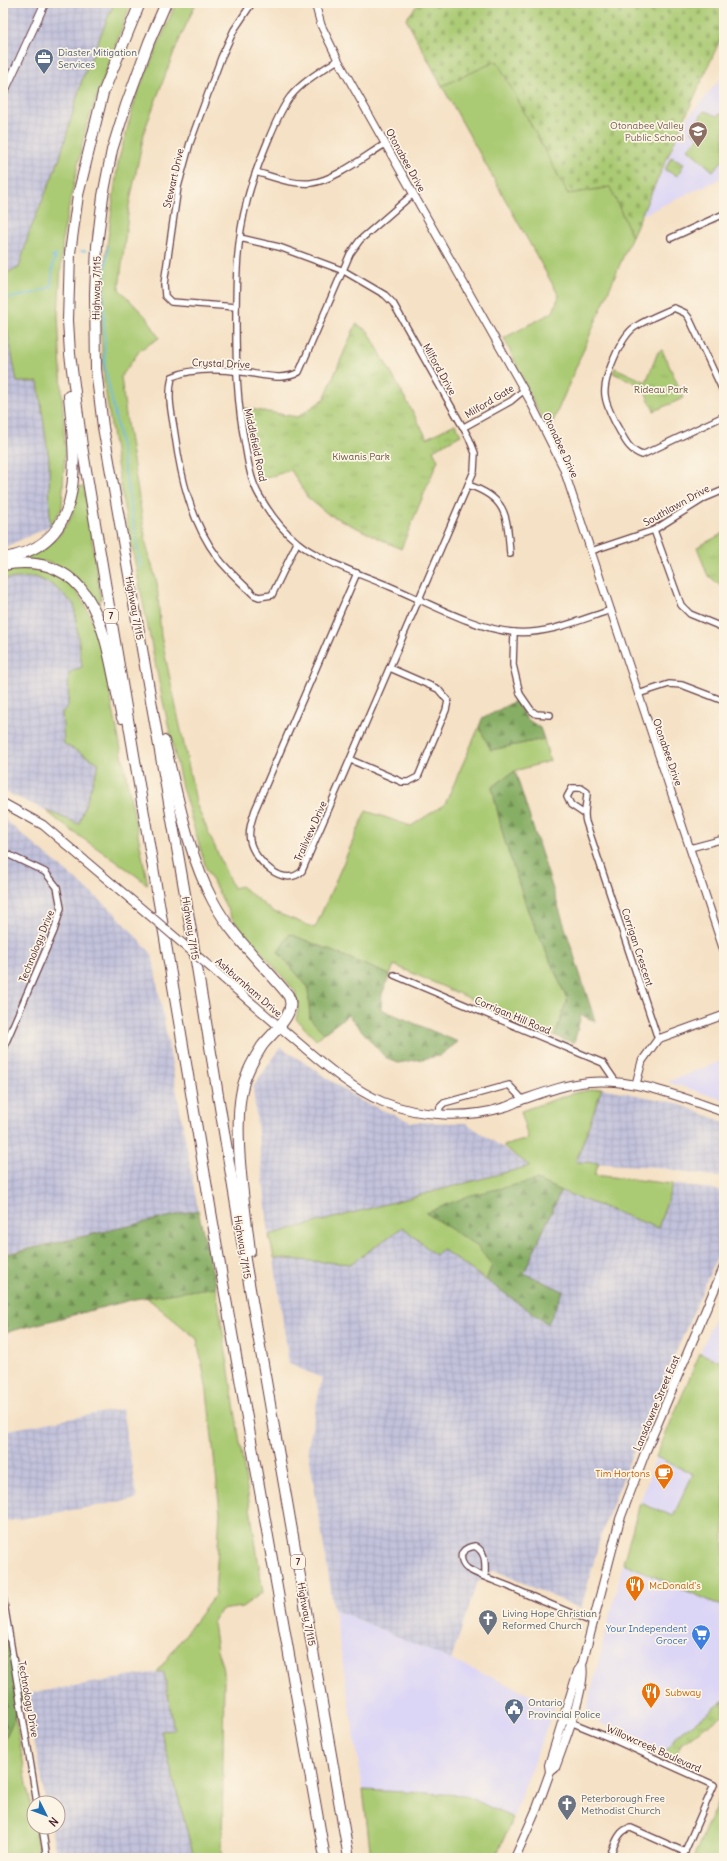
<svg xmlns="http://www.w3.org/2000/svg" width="727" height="1861" viewBox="0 0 727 1861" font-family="Delius,sans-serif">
<defs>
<pattern id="industrial-grid" width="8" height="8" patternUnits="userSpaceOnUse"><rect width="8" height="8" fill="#c2c2dc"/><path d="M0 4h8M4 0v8" fill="none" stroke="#a8a6bd"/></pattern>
<pattern id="forest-firs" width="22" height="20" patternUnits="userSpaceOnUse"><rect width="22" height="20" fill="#87ae65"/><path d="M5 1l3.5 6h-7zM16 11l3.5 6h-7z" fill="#708d53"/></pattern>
<pattern id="cemetery-stones" width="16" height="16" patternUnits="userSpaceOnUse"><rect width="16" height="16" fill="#aaca73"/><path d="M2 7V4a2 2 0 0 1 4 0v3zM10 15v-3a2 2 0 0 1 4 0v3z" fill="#94ad64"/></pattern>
<pattern id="park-tufts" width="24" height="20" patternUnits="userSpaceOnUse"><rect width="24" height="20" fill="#aaca73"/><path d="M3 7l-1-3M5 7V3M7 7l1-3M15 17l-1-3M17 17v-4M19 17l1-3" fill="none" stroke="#94ad64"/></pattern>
</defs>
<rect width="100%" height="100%" fill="#fcf5e5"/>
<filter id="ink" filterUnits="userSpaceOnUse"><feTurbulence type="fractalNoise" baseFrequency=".025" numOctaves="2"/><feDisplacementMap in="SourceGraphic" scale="8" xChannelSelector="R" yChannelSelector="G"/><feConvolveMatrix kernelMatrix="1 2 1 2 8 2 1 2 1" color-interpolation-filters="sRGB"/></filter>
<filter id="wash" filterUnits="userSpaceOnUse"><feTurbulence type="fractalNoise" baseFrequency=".012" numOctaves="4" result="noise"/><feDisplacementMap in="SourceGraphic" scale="16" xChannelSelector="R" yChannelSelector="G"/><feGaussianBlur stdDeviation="0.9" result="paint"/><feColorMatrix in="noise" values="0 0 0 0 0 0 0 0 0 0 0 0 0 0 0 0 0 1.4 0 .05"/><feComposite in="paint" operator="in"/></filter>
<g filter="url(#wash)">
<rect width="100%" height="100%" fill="#f5e1c5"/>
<g fill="#dcd6f6">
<polygon points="724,75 724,177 642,215 685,120"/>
<polygon points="724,1060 724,1100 668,1082"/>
<polygon points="724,1296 724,1363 700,1353"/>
<polygon points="656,1457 693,1473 673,1516 640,1503"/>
<polygon points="623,1563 724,1607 724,1701 676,1736 665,1753 585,1716"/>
<polygon points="334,1609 555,1705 513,1818 464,1795 363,1790"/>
</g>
<g fill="url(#industrial-grid)">
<polygon points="3,3 114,3 82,80 60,158 29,233 19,268 3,274"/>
<polygon points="3,306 17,382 38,382 49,460 50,526 3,548"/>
<polygon points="36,577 54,586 74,604 82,668 69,673 68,707 99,763 79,825 3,791 3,579"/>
<polygon points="3,818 114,912 152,954 198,1210 3,1254"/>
<polygon points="281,1047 361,1101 411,1122 466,1123 530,1166 269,1235 253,1087"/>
<polygon points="602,1088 676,1103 724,1122 724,1178 656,1167 576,1162"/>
<polygon points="673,1184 724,1191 724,1240 629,1462 601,1535 581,1609 494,1570 477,1583 451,1660 334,1609 308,1448 322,1378 289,1364 274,1258 350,1264 403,1227 435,1255 442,1249 548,1324 524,1273 561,1191 658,1227"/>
<polygon points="122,1409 137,1499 3,1522 3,1431"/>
<polygon points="164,1671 174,1730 161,1731 194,1858 57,1858 51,1827 58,1827 58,1803 46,1803 26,1694"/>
</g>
<g fill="#aaca73" stroke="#7a744f">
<polygon points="114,3 131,3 86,127 63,235 58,315 65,449 62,508 50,526 49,460 38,382 17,382 3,306 3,274 19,268 29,233 60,158 82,80"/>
<polygon points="176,3 196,3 174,52 145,129 129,206 119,289 148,319 159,338 140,350 121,377 127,423 147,548 157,583 161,636 197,806 233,888 241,886 272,911 315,928 366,811 411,826 445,804 479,727 491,750 544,739 550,761 515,771 492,787 504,839 528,911 567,999 555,1036 394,965 390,975 290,934 278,952 308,987 310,1019 324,1033 316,1040 296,1019 298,1010 295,991 232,918 206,868 182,787 162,697 124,508 104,382 101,336 101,292 118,162 136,97"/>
<polygon points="497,60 568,194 610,187 632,236 549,431 533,401 504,338 553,312 559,296 442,86"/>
<polygon points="705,111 717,116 721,113 724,116 724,159 713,171 688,149 699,137 692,132 703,112"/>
<path d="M 77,487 L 84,487 L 101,599 L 99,605 C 79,579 64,559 28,561 L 26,556 L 58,537 L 72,516 Z"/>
<path d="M 14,568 C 67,570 79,586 98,634 L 148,885 C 115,858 78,838 45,810 L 79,824 L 99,763 L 64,744 L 62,712 L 68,707 L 69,673 L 82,667 L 74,604 L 54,586 L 36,577 L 3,579 L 3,570 Z"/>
<polygon points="602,1088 576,1162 599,1163 594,1175 673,1184 658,1228 561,1191 537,1180 427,1213 477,1246 493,1265 486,1280 442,1249 435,1255 403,1227 350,1264 274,1258 269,1235 530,1166 503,1146 528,1139 521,1111 574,1093"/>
<polygon points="216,1287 263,1592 242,1607 220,1610 213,1623 217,1651 224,1671 222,1858 194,1858 161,1731 174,1730 164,1672 157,1672 215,1595 220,1513 207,1391 197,1339 146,1297"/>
<polygon points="700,1353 724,1363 724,1607 623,1563 640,1503 673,1516 693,1474 656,1457"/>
<polygon points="15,1716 40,1858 3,1858 3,1743"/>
<polygon points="724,1788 724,1858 693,1858"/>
<polygon points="363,1790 464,1795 513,1818 495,1858 371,1858"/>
</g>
<g fill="url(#forest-firs)" stroke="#686648">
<polygon points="515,701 527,719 540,728 544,739 491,750 479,727 482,719"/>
<polygon points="515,771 595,1021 581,1015 574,1043 555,1036 567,999 528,911 504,839 492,787"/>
<polygon points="290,934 390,975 382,994 381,1009 458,1042 439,1056 398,1063 385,1057 348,1015 324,1033 310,1019 308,987 278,952"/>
<polygon points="537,1180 561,1191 524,1273 563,1291 548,1324 486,1280 492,1265 477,1246 426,1213 471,1195"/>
<polygon points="198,1210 216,1287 135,1299 3,1333 3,1255"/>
<polygon points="3,1628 26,1694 3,1743"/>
</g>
<polygon fill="url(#cemetery-stones)" stroke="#7a744f" points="419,3 724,3 724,31 632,236 610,187 568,194 497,61 442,86 406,19"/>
<g fill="url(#park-tufts)" stroke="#7a744f">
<polygon points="671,157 684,163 678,176 665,170"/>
<polygon points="356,324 368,331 427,438 455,424 461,435 433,450 438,460 401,549 328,514 307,497 291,470 260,480 244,408 298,417 324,399"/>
<polygon points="662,350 684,398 654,411 644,389 644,387 613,373 615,368 646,382 658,352"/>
<polygon points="724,533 724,589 707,574 697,547"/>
<polygon points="724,1701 724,1714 681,1744 675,1758 665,1753 676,1736"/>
</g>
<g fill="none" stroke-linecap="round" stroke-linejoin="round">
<g stroke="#71bae9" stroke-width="1.5">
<polyline points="108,247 104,291 105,366 119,435 141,569"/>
<polyline points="81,251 86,251"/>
<polyline points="3,299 31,294 51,287 53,263 56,259 52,257 57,255"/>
</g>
</g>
</g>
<g filter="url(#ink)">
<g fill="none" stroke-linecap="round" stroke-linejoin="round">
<defs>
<g id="minor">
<path d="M 338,60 C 321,71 303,81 290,97 C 279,112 272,131 265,148 C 258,166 251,183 247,201 C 236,241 236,283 236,323 C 236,364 237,404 245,444 C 248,461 250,479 259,495 C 268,511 282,530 297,542 C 318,560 365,576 391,587 C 427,602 475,629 513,632 C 547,635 580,620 611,610"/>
<path d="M 256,172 C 273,177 293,185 311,183 C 335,180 364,157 385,144"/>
<path d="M 240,238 L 279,247 L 344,271 L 385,295 L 393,303 L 469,438 L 475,453 L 474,471 L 302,871 C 284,889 254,860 250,841 C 248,830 252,820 255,810 L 357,573"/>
<polyline points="671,238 724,214"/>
<polyline points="236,307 171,302 165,296 164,284 178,187 190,143 221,58 234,30 252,3"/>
<path d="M 724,393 L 689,318 L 685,313 L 674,308 C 661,314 647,319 635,327 C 621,336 603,379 605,395 C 606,406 612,416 617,426 C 624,438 628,450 642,455 L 724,416"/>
<polyline points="464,427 511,401 523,391"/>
<path d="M 468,485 C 508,498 507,517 510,554"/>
<polyline points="654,530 681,605 690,614 724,628"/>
<path d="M 297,543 L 272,595 L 259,597 L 254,595 C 242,583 228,571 218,558 C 191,522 181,478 175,435 C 172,414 167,398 172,377 C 192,368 220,369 242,372 C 260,374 283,382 299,372 L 350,254 L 360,240 L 413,194"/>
<polyline points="591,551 654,530 705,498 724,490"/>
<polyline points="514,632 513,665 520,694 531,710 536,714 550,715"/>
<polyline points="638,694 669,684 682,685 724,701"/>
<polyline points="351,760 402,782 408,782 418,777 446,710 448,701 438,689 390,668"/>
<path d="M 583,813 L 571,805 L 567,797 L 572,788 L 581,788 L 587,792 C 587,803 583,812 586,822 L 658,1039"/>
<polyline points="690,848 724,839"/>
<polyline points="3,852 45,872 57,887 61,908 54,931 3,1049"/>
<polyline points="394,975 603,1063 616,1082"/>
<polyline points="439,1114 440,1107 444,1103 509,1085 523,1100"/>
<path d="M 485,1576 C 485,1564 487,1553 475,1546 C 470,1547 465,1548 462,1553 C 460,1559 463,1566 468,1569 C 480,1576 495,1581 508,1586 C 536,1599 565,1610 594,1623"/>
<polyline points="3,1597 37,1803"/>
<polyline points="568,1721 610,1738 714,1785 682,1858"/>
<polyline points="42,1827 47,1858"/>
<path d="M 609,1858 C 614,1847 618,1829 631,1828 L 685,1852"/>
</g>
<g id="tertiary">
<polyline points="315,3 321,25 338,60 529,399 563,467 724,951"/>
<polyline points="3,95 45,3"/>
<polyline points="636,1084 642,1061 658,1039 724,1015"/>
</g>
<g id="secondary">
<polyline points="3,803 43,825 148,914"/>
<path d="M 223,978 C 249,1001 275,1023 301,1045 C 327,1067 352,1089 383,1102 C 421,1117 467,1119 505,1107 C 512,1105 518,1101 525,1099 C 545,1092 567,1084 589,1082 C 636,1078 680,1097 724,1112"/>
<polyline points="550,1772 549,1765 578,1671 582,1665 620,1519 645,1453 724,1267"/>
<path d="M 515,1858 L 537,1808 L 550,1772 L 555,1768 C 563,1746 587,1685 582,1665"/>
</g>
<g id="motorway">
<polyline points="140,3 103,93 78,195 70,253 68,320 70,354 82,446 222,1277 325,1858"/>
<polyline points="166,3 149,42 126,105 112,150 103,196 97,246 95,294 96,369 103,427 184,888 246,1266 349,1858"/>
<path d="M 3,558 C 89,545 75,461 69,396"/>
<path d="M 3,565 C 103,548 106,649 122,718"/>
<path d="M 164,741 C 177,792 188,855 213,901 C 232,937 263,964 288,995 C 299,1013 271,1034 262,1046 C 255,1057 248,1069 244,1082 C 231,1123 245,1207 250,1251"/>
</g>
</defs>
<use href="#minor" stroke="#643c42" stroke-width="8"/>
<use href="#tertiary" stroke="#643c42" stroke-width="9"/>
<use href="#secondary" stroke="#643c42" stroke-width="10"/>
<use href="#motorway" stroke="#643c42" stroke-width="12"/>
<use href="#minor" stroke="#fff" stroke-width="5.5"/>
<use href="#tertiary" stroke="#fff" stroke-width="7"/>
<use href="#secondary" stroke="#fff" stroke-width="8"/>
<use href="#motorway" stroke="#fff" stroke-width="10"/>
<defs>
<polyline id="secondary-bridge" points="148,914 223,978"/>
</defs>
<use href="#secondary-bridge" stroke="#643c42" stroke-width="10" stroke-linecap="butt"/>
<use href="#secondary-bridge" stroke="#fff" stroke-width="8"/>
</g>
</g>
<defs>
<symbol id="office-pin" viewBox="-11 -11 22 30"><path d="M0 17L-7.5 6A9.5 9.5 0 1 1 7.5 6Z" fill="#5c6f8a" stroke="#fcf5e5"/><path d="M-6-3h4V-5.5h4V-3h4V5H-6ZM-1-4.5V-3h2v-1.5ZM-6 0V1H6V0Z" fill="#fff"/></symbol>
<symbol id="school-pin" viewBox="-11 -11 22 30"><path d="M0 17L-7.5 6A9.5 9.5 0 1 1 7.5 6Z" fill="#8d6e63" stroke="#fcf5e5"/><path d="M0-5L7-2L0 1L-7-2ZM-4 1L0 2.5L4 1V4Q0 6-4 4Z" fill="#fff"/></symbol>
<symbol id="cafe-pin" viewBox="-11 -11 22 30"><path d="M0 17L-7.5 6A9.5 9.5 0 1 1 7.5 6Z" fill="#e8710a" stroke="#fcf5e5"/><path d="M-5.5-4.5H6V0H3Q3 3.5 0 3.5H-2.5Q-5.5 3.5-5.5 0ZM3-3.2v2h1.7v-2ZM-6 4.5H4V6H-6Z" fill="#fff"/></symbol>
<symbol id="restaurant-pin" viewBox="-11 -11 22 30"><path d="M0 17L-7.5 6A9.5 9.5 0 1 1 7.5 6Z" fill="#e8710a" stroke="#fcf5e5"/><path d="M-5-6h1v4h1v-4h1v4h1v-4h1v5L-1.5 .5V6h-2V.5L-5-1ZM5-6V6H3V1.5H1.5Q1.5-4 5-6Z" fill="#fff"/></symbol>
<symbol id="church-pin" viewBox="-11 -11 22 30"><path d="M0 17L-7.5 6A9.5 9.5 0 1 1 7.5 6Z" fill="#6b7280" stroke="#fcf5e5"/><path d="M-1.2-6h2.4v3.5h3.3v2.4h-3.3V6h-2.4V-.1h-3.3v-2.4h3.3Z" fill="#fff"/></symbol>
<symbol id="supermarket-pin" viewBox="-11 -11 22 30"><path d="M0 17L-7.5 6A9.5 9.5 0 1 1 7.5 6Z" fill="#3f7fe0" stroke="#fcf5e5"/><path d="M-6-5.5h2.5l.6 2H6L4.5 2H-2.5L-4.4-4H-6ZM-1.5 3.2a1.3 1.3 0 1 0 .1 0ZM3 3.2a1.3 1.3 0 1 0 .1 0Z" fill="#fff"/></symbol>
<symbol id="civic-pin" viewBox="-11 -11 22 30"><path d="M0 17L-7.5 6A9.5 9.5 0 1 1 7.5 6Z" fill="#5c6f8a" stroke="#fcf5e5"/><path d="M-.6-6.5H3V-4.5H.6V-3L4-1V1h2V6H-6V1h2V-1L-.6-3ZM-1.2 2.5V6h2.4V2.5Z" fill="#fff"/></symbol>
</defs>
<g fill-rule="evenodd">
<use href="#office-pin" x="33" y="47" width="22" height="30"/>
<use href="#school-pin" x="687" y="120" width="22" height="30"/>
<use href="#cafe-pin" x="653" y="1462" width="22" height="30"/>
<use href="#restaurant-pin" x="624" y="1574" width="22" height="30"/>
<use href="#church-pin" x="477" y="1608" width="22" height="30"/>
<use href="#supermarket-pin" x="690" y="1623" width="22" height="30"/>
<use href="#restaurant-pin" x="640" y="1681" width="22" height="30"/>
<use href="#civic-pin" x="503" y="1697" width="22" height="30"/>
<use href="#church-pin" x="556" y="1793" width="22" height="30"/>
</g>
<g text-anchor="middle" stroke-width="3.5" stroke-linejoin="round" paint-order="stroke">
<g fill="#fcf5e5" stroke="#7f5f63" stroke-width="1">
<rect x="104" y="609" width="14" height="14" rx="3"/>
<rect x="291" y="1555" width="14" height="14" rx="3"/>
</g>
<g font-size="9" font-weight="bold" fill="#4a1f2b">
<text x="111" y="619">7</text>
<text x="298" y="1565">7</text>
</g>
<g font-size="10" fill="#4e5e75" stroke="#fcf5e5" text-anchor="start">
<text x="58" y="56">Diaster Mitigation<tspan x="58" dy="12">Services</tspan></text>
<text x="528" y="1706">Ontario<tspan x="528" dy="12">Provincial Police</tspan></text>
</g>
<g font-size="10" fill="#785e54" stroke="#fcf5e5" text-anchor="end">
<text x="684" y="129">Otonabee Valley<tspan x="684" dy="12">Public School</tspan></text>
</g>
<g font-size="10" fill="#4a1f2b" stroke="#fcf5e5">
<text transform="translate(406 160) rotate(61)" y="4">Otonabee Drive</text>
<text transform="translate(173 178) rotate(-77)" y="4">Stewart Drive</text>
<text transform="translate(96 288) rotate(-89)" y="4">Highway 7/115</text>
<text transform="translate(221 363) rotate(2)" y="4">Crystal Drive</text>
<text transform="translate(440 369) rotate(61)" y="4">Milford Drive</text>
<text transform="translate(489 401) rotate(-31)" y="4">Milford Gate</text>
<text transform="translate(256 445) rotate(78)" y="4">Middlefield Road</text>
<text transform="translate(561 445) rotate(65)" y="4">Otonabee Drive</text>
<text transform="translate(676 505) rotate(-29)" y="4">Southlawn Drive</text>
<text transform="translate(135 608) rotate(80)" y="4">Highway 7/115</text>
<text transform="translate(668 752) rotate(71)" y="4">Otonabee Drive</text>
<text transform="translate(310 831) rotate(-66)" y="4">Trailview Drive</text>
<text transform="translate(191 928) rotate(81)" y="4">Highway 7/115</text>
<text transform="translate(36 946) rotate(-68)" y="4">Technology Drive</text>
<text transform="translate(638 947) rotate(72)" y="4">Corrigan Crescent</text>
<text transform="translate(249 987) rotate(41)" y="4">Ashburnham Drive</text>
<text transform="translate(513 1015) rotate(23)" y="4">Corrigan Hill Road</text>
<text transform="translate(243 1247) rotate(81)" y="4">Highway 7/115</text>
<text transform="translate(656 1403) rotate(-67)" y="4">Lansdowne Street East</text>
<text transform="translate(307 1614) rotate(80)" y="4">Highway 7/115</text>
<text transform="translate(29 1699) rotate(80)" y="4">Technology Drive</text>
<text transform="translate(654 1748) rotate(24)" y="4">Willowcreek Boulevard</text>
</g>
<g font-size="10" fill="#675241" stroke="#fcf5e5">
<text x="661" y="393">Rideau Park</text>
<text x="361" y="460">Kiwanis Park</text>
</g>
<g font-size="10" fill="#c56008" stroke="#fcf5e5" text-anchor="start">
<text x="650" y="1477" text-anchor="end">Tim Hortons</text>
<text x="649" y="1589">McDonald's</text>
<text x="665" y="1696">Subway</text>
</g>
<g font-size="10" fill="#5b616d" stroke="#fcf5e5" text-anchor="start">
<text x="502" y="1617">Living Hope Christian<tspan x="502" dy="12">Reformed Church</tspan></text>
<text x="581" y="1802">Peterborough Free<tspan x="581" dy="12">Methodist Church</tspan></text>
</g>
<g font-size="10" fill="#366cbe" stroke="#fcf5e5" text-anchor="end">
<text x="687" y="1632">Your Independent<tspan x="687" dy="12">Grocer</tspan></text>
</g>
</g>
<rect width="727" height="1861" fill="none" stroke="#fcf5e5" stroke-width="16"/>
<g transform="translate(46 1815) rotate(132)"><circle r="19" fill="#fcf5e5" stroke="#b59f9b"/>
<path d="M0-3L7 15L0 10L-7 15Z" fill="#1f6fb2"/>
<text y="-6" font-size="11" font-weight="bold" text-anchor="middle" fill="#4a1f2b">N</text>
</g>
</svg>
